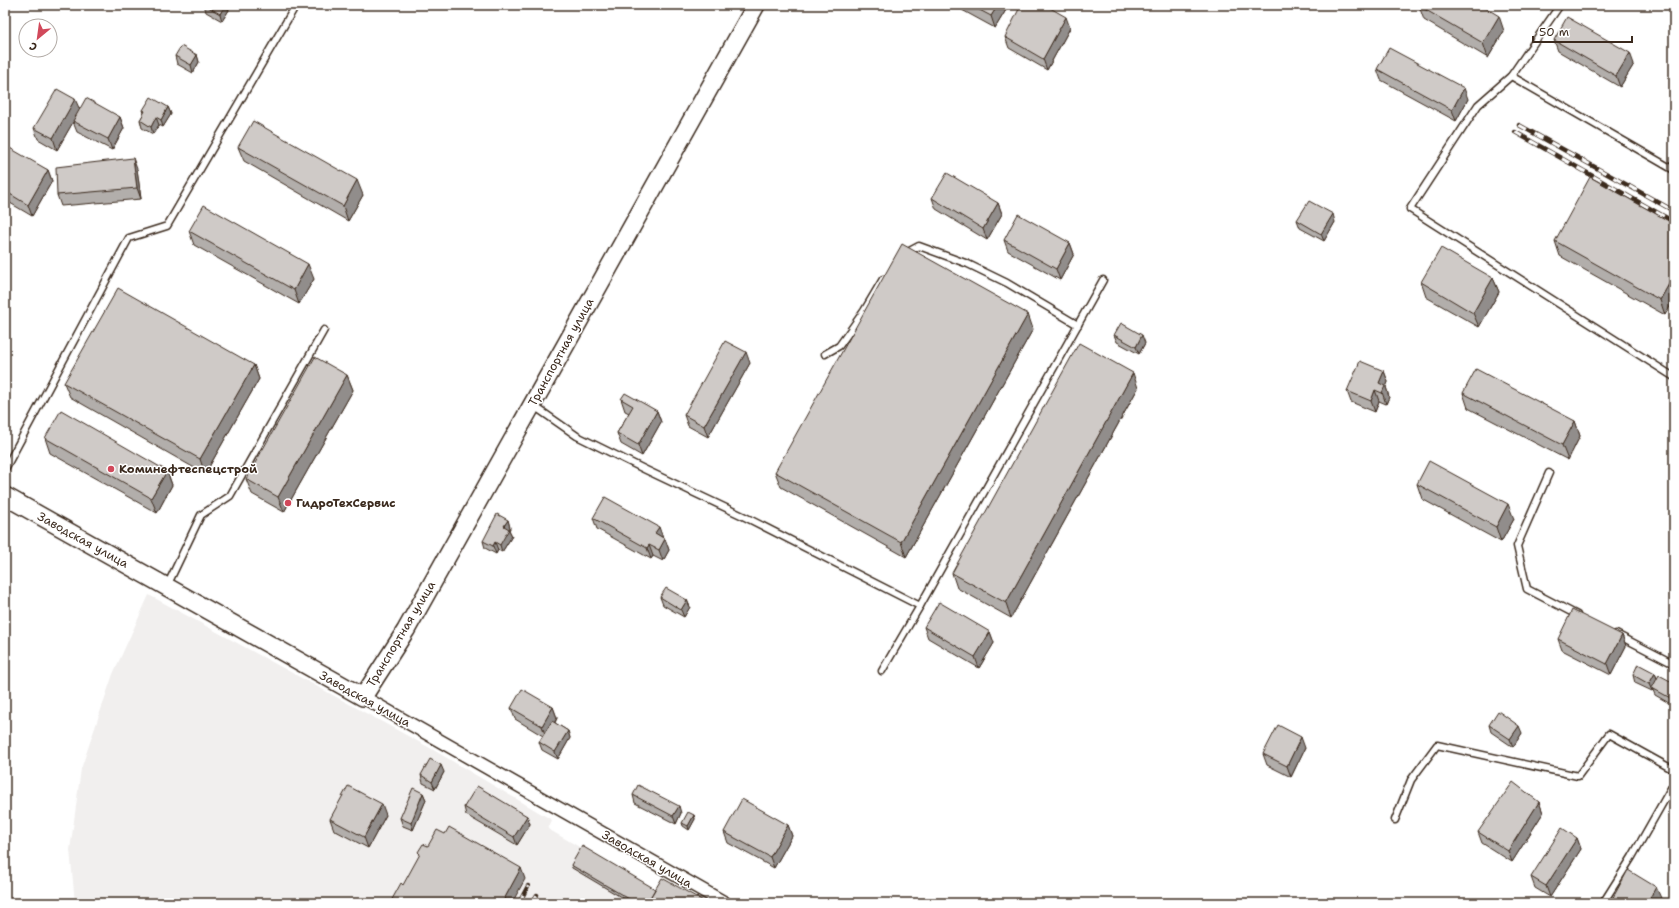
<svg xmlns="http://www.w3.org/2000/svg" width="1679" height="908" viewBox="0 0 1679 908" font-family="'Shantell Sans',sans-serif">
<rect width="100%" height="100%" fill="#fff"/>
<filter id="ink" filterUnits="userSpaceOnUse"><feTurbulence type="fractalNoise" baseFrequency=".025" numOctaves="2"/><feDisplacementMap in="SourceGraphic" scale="8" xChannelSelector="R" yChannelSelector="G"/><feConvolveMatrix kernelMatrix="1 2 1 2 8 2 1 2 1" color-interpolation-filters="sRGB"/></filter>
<g filter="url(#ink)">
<polygon fill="#f1efee" points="149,595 430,748 552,820 548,829 677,903 75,903 70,850 81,769 113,674"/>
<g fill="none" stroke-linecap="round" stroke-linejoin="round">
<defs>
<g id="lane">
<polyline points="1560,5 1511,76 1478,105 1410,209 1674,377"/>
<polyline points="1511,76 1674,170"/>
<polyline points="904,254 919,246 968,264 1007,283 1078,325"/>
<polyline points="825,354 839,346 864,311 883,279"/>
<polyline points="534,406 577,436 646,470 743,516 920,606 882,671"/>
<polyline points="5,469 129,238 167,226 296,5"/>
<polyline points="1549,473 1517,546 1527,589 1577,615"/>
<polyline points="167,586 201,515 230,496 324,330"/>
<polyline points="920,606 1103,280"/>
<polyline points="1616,634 1674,664"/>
<polyline points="1395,820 1411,780 1437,745 1578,776 1609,734 1674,770"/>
<polyline points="1603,903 1632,857 1674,783"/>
</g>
<polyline id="street" points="363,697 725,903"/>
<polyline id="secondary" points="5,496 363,697 406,630 756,5"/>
</defs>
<use href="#lane" stroke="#3b2a1e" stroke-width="9"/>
<use href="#street" stroke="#3b2a1e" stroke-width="15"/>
<use href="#secondary" stroke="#3b2a1e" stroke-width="20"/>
<use href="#lane" stroke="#fff" stroke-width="6"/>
<use href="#street" stroke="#fff" stroke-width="12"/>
<use href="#secondary" stroke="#fff" stroke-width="17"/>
<defs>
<g id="rail">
<polyline points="1519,125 1674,211"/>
<polyline points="1515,132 1674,222"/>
<polyline points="519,903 528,886"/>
<polyline points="532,903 537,895"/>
</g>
</defs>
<use href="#rail" stroke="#3b2a1e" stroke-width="4.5"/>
<use href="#rail" stroke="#fff" stroke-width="3" stroke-dasharray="9" stroke-linecap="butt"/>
</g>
<g fill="#b2aeab" stroke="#3b2a1e">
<polygon points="204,5 227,5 229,10 222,21 206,12"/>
<polygon points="961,5 1009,5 995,28 962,10"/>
<polygon points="1419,6 1504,31 1488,58 1424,20"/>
<polygon points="1070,28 1047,70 1009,48 1005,37"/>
<polygon points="1554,40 1634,64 1620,87 1558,51"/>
<polygon points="197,55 199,62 193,73 177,64 175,56"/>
<polygon points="1377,69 1468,99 1456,121 1381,80"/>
<polygon points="168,107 171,114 163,127 159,125 153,134 142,128 140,120 144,113 143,110"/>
<polygon points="79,110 120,117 124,128 112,150 77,132 73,122 57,150 38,139 34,128"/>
<polygon points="238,147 363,195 348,221 244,161"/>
<polygon points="5,151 48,170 52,181 32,216 5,200"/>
<polygon points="137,169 141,199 61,206 57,195"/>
<polygon points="932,198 998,203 1002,214 987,240 936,209"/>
<polygon points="1297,220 1335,222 1324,241 1300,228"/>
<polygon points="1674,224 1665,315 1560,256 1555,241"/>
<polygon points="189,231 314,279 299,304 194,245"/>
<polygon points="1004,240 1070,243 1074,254 1060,280 1008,251"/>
<polygon points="1493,278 1499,292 1479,327 1426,297 1421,282"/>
<polygon points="1033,329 906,557 781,487 775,472"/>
<polygon points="1114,335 1145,343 1139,354 1117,342"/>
<polygon points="750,363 708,437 688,426 684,415"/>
<polygon points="254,365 259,379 205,474 70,397 64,383"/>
<polygon points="1384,371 1388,382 1386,387 1389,397 1386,404 1379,401 1375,412 1351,402 1347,391"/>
<polygon points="347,375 353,390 284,512 252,494 246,479"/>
<polygon points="1138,388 1011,618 957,588 952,573"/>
<polygon points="1463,393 1575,421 1580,436 1568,460 1468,408"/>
<polygon points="621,399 657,411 661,422 642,456 621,444 617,433 629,413 625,411"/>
<polygon points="45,438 167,471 172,485 157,513 50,453"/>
<polygon points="1417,484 1514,519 1501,542 1422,499"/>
<polygon points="593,518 662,537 665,539 669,550 663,561 653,556 651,559 597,529"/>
<polygon points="508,520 510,528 509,530 512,536 502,552 498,550 496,554 485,548 483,541"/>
<polygon points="660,597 687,600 690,607 684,617 663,605"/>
<polygon points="924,627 990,632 994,643 979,668 928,638"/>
<polygon points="1622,635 1626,646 1611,675 1562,650 1558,639"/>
<polygon points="1655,673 1657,679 1674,683 1674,706 1655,695 1653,690 1652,691 1635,683 1633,675"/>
<polygon points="553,707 557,718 555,723 568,731 570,738 558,759 542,750 539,742 543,736 515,719 511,708"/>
<polygon points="1489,725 1522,733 1513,747 1491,732"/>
<polygon points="1305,748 1291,777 1267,765 1263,754"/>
<polygon points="444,772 435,789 423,783 421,775"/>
<polygon points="423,793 426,800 413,830 403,826 400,818"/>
<polygon points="633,795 681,813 676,824 635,803"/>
<polygon points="1539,802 1543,813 1512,862 1482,843 1478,832"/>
<polygon points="464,807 527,816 530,824 517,845 466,815"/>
<polygon points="386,815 368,848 334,830 330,819"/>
<polygon points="694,815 695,819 689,830 683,826 682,823"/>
<polygon points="788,825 792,836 774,868 728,843 724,832"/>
<polygon points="1577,838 1581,849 1550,897 1535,888 1531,877"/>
<polygon points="571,865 655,889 707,903 631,903 572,868"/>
</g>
<g fill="#918d8b" stroke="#3b2a1e">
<polygon points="225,5 227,5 229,10 222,21 220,14"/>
<polygon points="998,5 1009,5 995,28 991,16"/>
<polygon points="1499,16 1504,31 1488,58 1483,43"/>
<polygon points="1066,17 1070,28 1047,70 1043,59"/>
<polygon points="1630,53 1634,64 1620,87 1616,76"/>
<polygon points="197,55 199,62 193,73 191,65"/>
<polygon points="1464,88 1468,99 1456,121 1452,110"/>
<polygon points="75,99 80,110 57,150 53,138"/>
<polygon points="168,107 171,114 163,127 161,120"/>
<polygon points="120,117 124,128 112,150 108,139"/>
<polygon points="156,117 159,125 153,134 151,127"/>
<polygon points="133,158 137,169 141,199 137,188"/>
<polygon points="48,170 52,181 32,216 28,205"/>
<polygon points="357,180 363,195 348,221 343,206"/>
<polygon points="998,203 1002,214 987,240 983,229"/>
<polygon points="1333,214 1335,222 1324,241 1321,234"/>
<polygon points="1070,243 1074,254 1060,280 1056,269"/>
<polygon points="308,264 314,279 299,304 294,290"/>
<polygon points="1674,275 1674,300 1665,315 1660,300"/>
<polygon points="1493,278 1499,292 1479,327 1473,313"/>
<polygon points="1028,314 1033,329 906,557 901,542"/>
<polygon points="1142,335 1145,343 1139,354 1136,347"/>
<polygon points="746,352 750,363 708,437 704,426"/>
<polygon points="254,365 259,379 205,474 200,459"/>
<polygon points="1384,371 1388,382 1386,387 1389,397 1386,404 1379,383"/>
<polygon points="1133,373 1138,388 1011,618 1006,603"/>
<polygon points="347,375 353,390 284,512 278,497"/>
<polygon points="1375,390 1379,401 1375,412 1371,401"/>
<polygon points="657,411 661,422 642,456 638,445"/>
<polygon points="1575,421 1580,436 1568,460 1562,445"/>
<polygon points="167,471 172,485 157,513 151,498"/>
<polygon points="1508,504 1514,519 1501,542 1496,527"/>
<polygon points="508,520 510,528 509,530 512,536 502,552 500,545 504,526"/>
<polygon points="659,527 663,538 655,533"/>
<polygon points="665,539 669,550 663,561 659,550"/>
<polygon points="495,542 498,550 496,554 493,546"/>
<polygon points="649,545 653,556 651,559 647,548"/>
<polygon points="687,600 690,607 684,617 681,610"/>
<polygon points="990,632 994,643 979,668 975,657"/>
<polygon points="1622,635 1626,646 1611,675 1607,664"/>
<polygon points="1655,673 1658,681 1652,688 1653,690 1652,691 1649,684"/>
<polygon points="553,707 557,718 546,737 542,726"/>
<polygon points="1519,726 1522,733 1513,747 1510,739"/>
<polygon points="568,731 570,738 558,759 555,752"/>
<polygon points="1301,737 1305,748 1291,777 1287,766"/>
<polygon points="441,765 444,772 435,789 432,782"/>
<polygon points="423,793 426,800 413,830 411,823"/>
<polygon points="1539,802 1543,813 1512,862 1508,851"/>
<polygon points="382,804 386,815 368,848 364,837"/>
<polygon points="679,806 681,813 676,824 673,816"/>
<polygon points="694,815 695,819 689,830 688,826"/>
<polygon points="527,816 530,824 517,845 514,837"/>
<polygon points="788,825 792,836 774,868 770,857"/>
<polygon points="1577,838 1581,849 1550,897 1546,886"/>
<polygon points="521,868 525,879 512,903 502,903"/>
<polygon points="1656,887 1661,898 1658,903 1647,903"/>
</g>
<g fill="#cfcac7" stroke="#3b2a1e">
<polygon points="205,5 225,5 220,14"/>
<polygon points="970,5 998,5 991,16"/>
<polygon points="1021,5 1045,5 1066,17 1043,59 1005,37"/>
<polygon points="1419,5 1481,5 1499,16 1483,43 1419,6"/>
<polygon points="1567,17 1630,53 1616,76 1554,40"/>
<polygon points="181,46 197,55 191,65 175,56"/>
<polygon points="1389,48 1464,88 1452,110 1377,69"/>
<polygon points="57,89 75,99 53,138 34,128"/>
<polygon points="151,97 168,107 161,120 156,117 151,127 140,120 145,111 143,110"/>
<polygon points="86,98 120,117 108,139 73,121"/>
<polygon points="253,121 357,180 343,206 238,147"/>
<polygon points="8,147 48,170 28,205 5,191 5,180 6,178 5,177 5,151"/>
<polygon points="133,158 137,188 57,195 56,167"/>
<polygon points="947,173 998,203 983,229 932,198"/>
<polygon points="1590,177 1674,224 1674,275 1660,300 1555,241"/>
<polygon points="1309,201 1333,214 1321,234 1297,220"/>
<polygon points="204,205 308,264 294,290 189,231"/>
<polygon points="1018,214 1070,243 1056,269 1004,240"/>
<polygon points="902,244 1028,314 901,542 775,472"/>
<polygon points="1441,248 1493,278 1473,313 1421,282"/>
<polygon points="118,288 254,365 200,459 64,383"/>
<polygon points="1121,323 1142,335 1136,347 1114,335"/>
<polygon points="725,341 746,352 704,426 684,415"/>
<polygon points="1079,343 1133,373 1006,603 952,573"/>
<polygon points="315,357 347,375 278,497 246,479"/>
<polygon points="1360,361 1384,371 1379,383 1385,386 1382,393 1375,390 1371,401 1347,391"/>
<polygon points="1476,369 1575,421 1562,445 1463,393"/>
<polygon points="625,393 657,411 638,445 617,433 633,406 621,399"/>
<polygon points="61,410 167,471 151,498 45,438"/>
<polygon points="1429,461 1508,504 1496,527 1417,484"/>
<polygon points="605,497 659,527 655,533 665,539 659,550 649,545 647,548 593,518"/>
<polygon points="497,514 508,520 504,526 509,529 500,545 495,542 493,546 483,541"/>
<polygon points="666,588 687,600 681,610 660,597"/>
<polygon points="939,602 990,632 975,657 924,627"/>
<polygon points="1572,610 1622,635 1607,664 1558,639"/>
<polygon points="1638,664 1655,673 1649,684 1633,675"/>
<polygon points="1659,675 1674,683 1674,700 1652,688"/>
<polygon points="522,689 553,707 542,726 511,708"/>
<polygon points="1498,711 1519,726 1510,739 1489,725"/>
<polygon points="552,721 568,731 555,752 539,742"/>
<polygon points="1278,725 1301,737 1287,766 1263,754"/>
<polygon points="430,759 441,765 432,782 421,775"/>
<polygon points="1513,782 1539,802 1508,851 1478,832"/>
<polygon points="638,785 679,806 673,816 633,795"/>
<polygon points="348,786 382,804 364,837 330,819"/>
<polygon points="477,786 527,816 514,837 464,807"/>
<polygon points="413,788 423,793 411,823 400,818"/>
<polygon points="742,799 788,825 770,857 724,832"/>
<polygon points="688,812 694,815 688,826 682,823"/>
<polygon points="449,827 521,868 502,903 390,903 401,883 403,885 420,854 418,852 423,844 428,846 437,830 445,834"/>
<polygon points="1562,828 1577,838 1546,886 1531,877"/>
<polygon points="582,846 655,889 647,903 636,903 571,865"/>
<polygon points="1628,870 1656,887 1647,903 1610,903"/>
<polygon points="662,878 707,903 647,903"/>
</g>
</g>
<g fill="#d1495b" stroke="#fff" stroke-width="1.5">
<circle cx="111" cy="469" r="4"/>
<circle cx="288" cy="503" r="4"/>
</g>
<g text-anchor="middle" stroke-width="3" stroke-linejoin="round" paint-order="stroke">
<g font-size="12" fill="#3b2a1e" stroke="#fff">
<text transform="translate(561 352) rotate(-61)" y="4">Транспортная улица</text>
<text transform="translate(83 540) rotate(29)" y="4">Заводская улица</text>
<text transform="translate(401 634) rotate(-59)" y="4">Транспортная улица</text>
<text transform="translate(365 699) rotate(29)" y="4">Заводская улица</text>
<text transform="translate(647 859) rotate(30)" y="4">Заводская улица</text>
</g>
<g font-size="12" font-weight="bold" fill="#3b2a1e" stroke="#fff" text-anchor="start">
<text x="119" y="473">Коминефтеспецстрой</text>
<text x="296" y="507">ГидроТехСервис</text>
</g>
</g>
<rect width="1679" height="908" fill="none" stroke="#fff" stroke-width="20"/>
<rect x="10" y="10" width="1659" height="888" fill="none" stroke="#3b2a1e" stroke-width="1.5" filter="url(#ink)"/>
<g transform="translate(38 38) rotate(209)"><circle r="19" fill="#ffffff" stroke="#b1aaa5"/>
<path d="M0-3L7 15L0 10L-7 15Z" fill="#d1495b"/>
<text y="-6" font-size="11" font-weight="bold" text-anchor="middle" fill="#3b2a1e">С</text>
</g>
<path d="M1533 36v6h99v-6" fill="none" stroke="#3b2a1e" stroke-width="2"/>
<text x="1539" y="36" font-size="12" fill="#3b2a1e" stroke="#ffffff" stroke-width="3" paint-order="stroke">50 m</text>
</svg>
